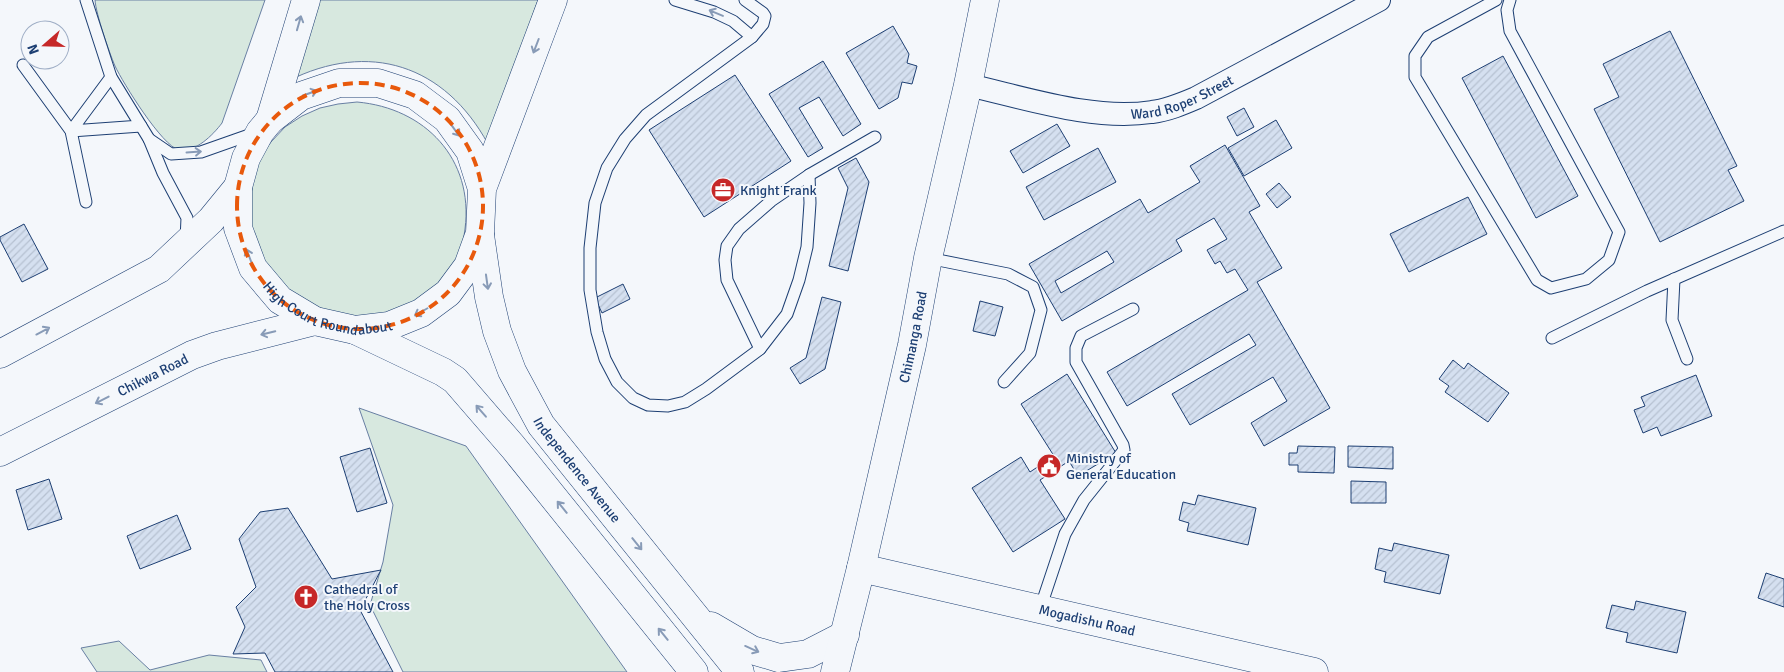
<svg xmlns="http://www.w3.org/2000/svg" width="1784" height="672" viewBox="0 0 1784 672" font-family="Signika,sans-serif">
<defs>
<pattern id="building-hatch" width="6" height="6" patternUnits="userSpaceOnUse" patternTransform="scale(1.25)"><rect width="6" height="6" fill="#d5e0f0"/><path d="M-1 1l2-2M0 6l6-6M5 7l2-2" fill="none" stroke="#b6c1d1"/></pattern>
</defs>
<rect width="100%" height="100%" fill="#f4f7fb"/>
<g fill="#d7e8df" stroke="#687fa3">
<path d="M 95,0 L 265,0 L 222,123 C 213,135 195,153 179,150 C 162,146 123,83 115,66 C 109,52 96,14 95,0 Z"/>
<path d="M 315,0 L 538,0 L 488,144 C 445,65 369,40 288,81 Z"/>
<path d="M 357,102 C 425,108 474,159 465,229 C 463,246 457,265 446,278 C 441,285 432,290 426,295 C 419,300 403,316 396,318 C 389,319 380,317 373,317 C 353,317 333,316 312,316 L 254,258 L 246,197 L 259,159 L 271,142 L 285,127 L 302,116 L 320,108 L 338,104 Z"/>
<polygon points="359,408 466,446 627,672 403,672 370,605 383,562 393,505"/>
<polygon points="119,641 150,670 209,655 261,660 267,672 97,672 81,648"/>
</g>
<g fill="url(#building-hatch)" stroke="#1d3f73" fill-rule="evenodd">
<polygon points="893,26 909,54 907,63 917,66 912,84 902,82 898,98 879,109 846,53"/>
<polygon points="1670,31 1737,166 1728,170 1744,201 1660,242 1594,109 1619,97 1603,64"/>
<polygon points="1503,56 1578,196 1536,218 1462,78"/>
<polygon points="823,61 861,124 843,136 819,97 799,108 823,148 808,157 769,94"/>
<polygon points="735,75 791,161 704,217 649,130"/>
<polygon points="1244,108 1254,127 1237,136 1227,117"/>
<polygon points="1276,120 1292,148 1244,176 1228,148"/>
<polygon points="1057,124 1070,146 1023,173 1010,151"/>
<path d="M 1225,145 L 1260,206 L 1249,212 L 1282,268 L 1257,282 L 1330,408 L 1264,446 L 1251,423 L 1287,401 L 1273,377 L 1190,425 L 1172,394 L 1256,345 L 1249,334 L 1127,406 L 1107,372 L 1248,290 L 1235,269 L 1227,273 L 1220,261 L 1215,264 L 1207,250 L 1227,239 L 1214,218 L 1176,240 L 1182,251 L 1062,321 L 1029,264 L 1140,199 L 1148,213 L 1200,182 L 1190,166 ZM 1107,251 L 1114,262 L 1061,293 L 1055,281 Z"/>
<polygon points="1098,148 1116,182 1044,220 1026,187"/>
<polygon points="856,158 869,182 848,271 829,266 848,188 838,168"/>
<polygon points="1279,183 1291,197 1277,208 1266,194"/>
<polygon points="1468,197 1487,234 1409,272 1390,234"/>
<polygon points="24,224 48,269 22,282 0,240 0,237"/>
<polygon points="623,284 630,299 602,313 595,298"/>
<polygon points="822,297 841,302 825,369 800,384 790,368 806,358"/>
<polygon points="980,301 1003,307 995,336 973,331"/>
<polygon points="1453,360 1464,369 1468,363 1509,393 1488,422 1445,392 1449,386 1439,379"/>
<polygon points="1067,374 1116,453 1078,476 1069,461 1040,480 1065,519 1013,552 972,488 1021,457 1030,472 1054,456 1021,404"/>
<polygon points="1696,375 1712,416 1661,436 1657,427 1643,433 1634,410 1645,406 1641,397"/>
<polygon points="1298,446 1335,447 1334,473 1298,472 1298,465 1289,465 1289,453 1297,453"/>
<polygon points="1348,446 1393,447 1393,469 1348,467"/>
<polygon points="370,448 387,503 357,512 340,457"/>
<polygon points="49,479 62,519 28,530 16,490"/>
<polygon points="1351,481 1386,482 1386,503 1351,503"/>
<polygon points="1198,495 1256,508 1248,545 1187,531 1189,523 1179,520 1183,502 1195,505"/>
<polygon points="288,508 332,579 381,570 360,610 393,672 275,672 265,653 233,654 245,627 236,607 256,587 239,539 260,512"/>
<polygon points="177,515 191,549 140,569 127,536"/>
<polygon points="1394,543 1449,555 1440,594 1384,582 1386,572 1375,569 1379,548 1392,551"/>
<polygon points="1766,573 1784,579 1784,607 1758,598"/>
<polygon points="1636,601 1686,612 1677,653 1626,642 1628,633 1606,628 1612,605 1634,610"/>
</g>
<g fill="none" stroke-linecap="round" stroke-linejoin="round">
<defs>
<g id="lane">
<polyline points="86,0 111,77 149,139 163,173 187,218 186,240"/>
<polyline points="675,0 714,12 733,21 752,37"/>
<polyline points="745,0 763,13 765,16 763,24 752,37 646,115 625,139 607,168 595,203 590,248 590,290 597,332 605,359 617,382 633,398 648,405 668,406 685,402 706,389 760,349 787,314 799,280 807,247 810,203 809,175"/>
<polyline points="1496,0 1428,37 1415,56 1415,77 1537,280 1551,288 1586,279 1609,260 1619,232 1510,31 1507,10 1510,0"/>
<polyline points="23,65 71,131 86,202"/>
<polyline points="111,77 71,131 141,126"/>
<polyline points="149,139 171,154 201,152 255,133"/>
<polyline points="928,258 1008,274 1033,287 1041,310 1030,353 1004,382"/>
<polyline points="1674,279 1672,320 1687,359"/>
<polyline points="1552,338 1647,291 1784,231"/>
<polyline points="760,349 727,280 725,260 727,246 739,229 771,201 809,175 875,137"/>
<polyline points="1040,609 1065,534 1084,500 1124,450 1123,445 1076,362 1076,348 1081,336 1133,309"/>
</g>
<g id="street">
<path id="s1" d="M 968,85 C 1026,98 1093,121 1152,112 C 1168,110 1182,104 1196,98 L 1379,0"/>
</g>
<g id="secondary">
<polyline points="270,120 306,0"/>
<path id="s2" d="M 482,189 L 470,151 L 447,119 L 415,95 L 378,83 L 339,83 L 301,96 L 270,120 L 260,132 L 246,158 L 238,187 L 238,228 L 253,268 L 280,300 L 315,321 L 355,330 L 389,326 L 421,313 L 448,293 L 468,266 L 480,233 L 482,189 L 553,0"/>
<path id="s3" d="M 480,235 L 489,297 L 497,331 L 512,371 L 541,425 L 740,672"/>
<polyline points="355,330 443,372 455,380 513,447 694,672"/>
<polyline points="0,354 159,269 211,220 238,187"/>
<path id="s4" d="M 0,452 L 192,355 L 217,346 L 315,321"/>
<path id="s5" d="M 861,568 L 1314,672"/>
<polyline points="711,626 752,650 779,658 808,654 845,635"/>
<path id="s6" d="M 835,672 L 861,568 L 912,345 L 928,258 L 968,85 L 985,0"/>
</g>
</defs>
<use href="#lane" stroke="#1d3f73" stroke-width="13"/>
<use href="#street" stroke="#1d3f73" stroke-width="24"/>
<use href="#secondary" stroke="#1d3f73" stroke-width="29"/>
<use href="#lane" stroke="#f4f7fb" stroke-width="11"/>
<use href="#street" stroke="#f4f7fb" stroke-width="22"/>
<use href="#secondary" stroke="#f4f7fb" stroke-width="28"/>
</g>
<defs><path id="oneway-shaft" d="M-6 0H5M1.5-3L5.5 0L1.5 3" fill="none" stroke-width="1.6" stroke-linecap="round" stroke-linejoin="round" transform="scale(1.25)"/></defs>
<g stroke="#889bb7">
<use href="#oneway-shaft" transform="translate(716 13) rotate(-157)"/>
<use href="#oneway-shaft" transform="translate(299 23) rotate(-74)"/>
<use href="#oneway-shaft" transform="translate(536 46) rotate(111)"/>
<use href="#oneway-shaft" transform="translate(310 93) rotate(-19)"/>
<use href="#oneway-shaft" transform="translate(455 130) rotate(54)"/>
<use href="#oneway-shaft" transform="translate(194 152) rotate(-4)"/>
<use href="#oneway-shaft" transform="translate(249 256) rotate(-111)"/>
<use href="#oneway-shaft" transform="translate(487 282) rotate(82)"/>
<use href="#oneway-shaft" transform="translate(421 312) rotate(150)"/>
<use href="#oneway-shaft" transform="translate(43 331) rotate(-28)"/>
<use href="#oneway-shaft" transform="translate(268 333) rotate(166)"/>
<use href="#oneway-shaft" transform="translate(102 400) rotate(153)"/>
<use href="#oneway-shaft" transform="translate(481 411) rotate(-131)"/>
<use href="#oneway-shaft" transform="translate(562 507) rotate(-129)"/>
<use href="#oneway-shaft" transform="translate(637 544) rotate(51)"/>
<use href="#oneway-shaft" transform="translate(663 634) rotate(-129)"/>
<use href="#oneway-shaft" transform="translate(752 649) rotate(24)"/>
</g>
<path fill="none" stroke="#e8590c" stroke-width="4" stroke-dasharray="10 6" stroke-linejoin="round" d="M237 206a123 123 0 1 1 246 0a123 123 0 1 1-246 0Z"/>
<defs>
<symbol id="office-disc" viewBox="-11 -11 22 22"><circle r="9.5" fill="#c62828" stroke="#f4f7fb"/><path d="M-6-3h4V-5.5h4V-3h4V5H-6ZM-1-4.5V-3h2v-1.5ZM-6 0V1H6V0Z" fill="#fff"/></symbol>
<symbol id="civic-disc" viewBox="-11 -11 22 22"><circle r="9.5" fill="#c62828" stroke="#f4f7fb"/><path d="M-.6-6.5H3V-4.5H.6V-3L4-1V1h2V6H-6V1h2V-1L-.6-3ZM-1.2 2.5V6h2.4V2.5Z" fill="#fff"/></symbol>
<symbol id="church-disc" viewBox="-11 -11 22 22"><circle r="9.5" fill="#c62828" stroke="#f4f7fb"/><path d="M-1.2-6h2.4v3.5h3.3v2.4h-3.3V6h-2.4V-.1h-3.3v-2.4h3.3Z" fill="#fff"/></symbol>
</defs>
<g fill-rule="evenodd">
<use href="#office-disc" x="709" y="176" width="28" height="28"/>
<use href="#civic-disc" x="1035" y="452" width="28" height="28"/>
<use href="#church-disc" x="292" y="583" width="28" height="28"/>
</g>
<g text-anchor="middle" stroke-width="4" stroke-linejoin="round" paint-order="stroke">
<g font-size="14" fill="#1d3f73" stroke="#f4f7fb">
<text dy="5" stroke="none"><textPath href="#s1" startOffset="220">Ward Roper Street</textPath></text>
<text dy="5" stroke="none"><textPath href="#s2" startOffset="526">High Court Roundabout</textPath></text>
<text dy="5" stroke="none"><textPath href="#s6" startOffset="344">Chimanga Road</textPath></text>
<text dy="5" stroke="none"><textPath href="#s4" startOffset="171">Chikwa Road</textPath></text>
<text dy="5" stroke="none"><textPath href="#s3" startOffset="259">Independence Avenue</textPath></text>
<text dy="5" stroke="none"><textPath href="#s5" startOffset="232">Mogadishu Road</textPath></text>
</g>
<g font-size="14" fill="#1d3f73" stroke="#f4f7fb" text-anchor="start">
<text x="740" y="195">Knight Frank</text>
<text x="1066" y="463">Ministry of<tspan x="1066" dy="16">General Education</tspan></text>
<text x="324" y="594">Cathedral of<tspan x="324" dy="16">the Holy Cross</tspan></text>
</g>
</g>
<g transform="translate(45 45) rotate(250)"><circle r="24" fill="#f4f7fb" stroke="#9eadc5"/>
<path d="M0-4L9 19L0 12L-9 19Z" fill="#c62828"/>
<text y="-8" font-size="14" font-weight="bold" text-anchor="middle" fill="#1d3f73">N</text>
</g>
</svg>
